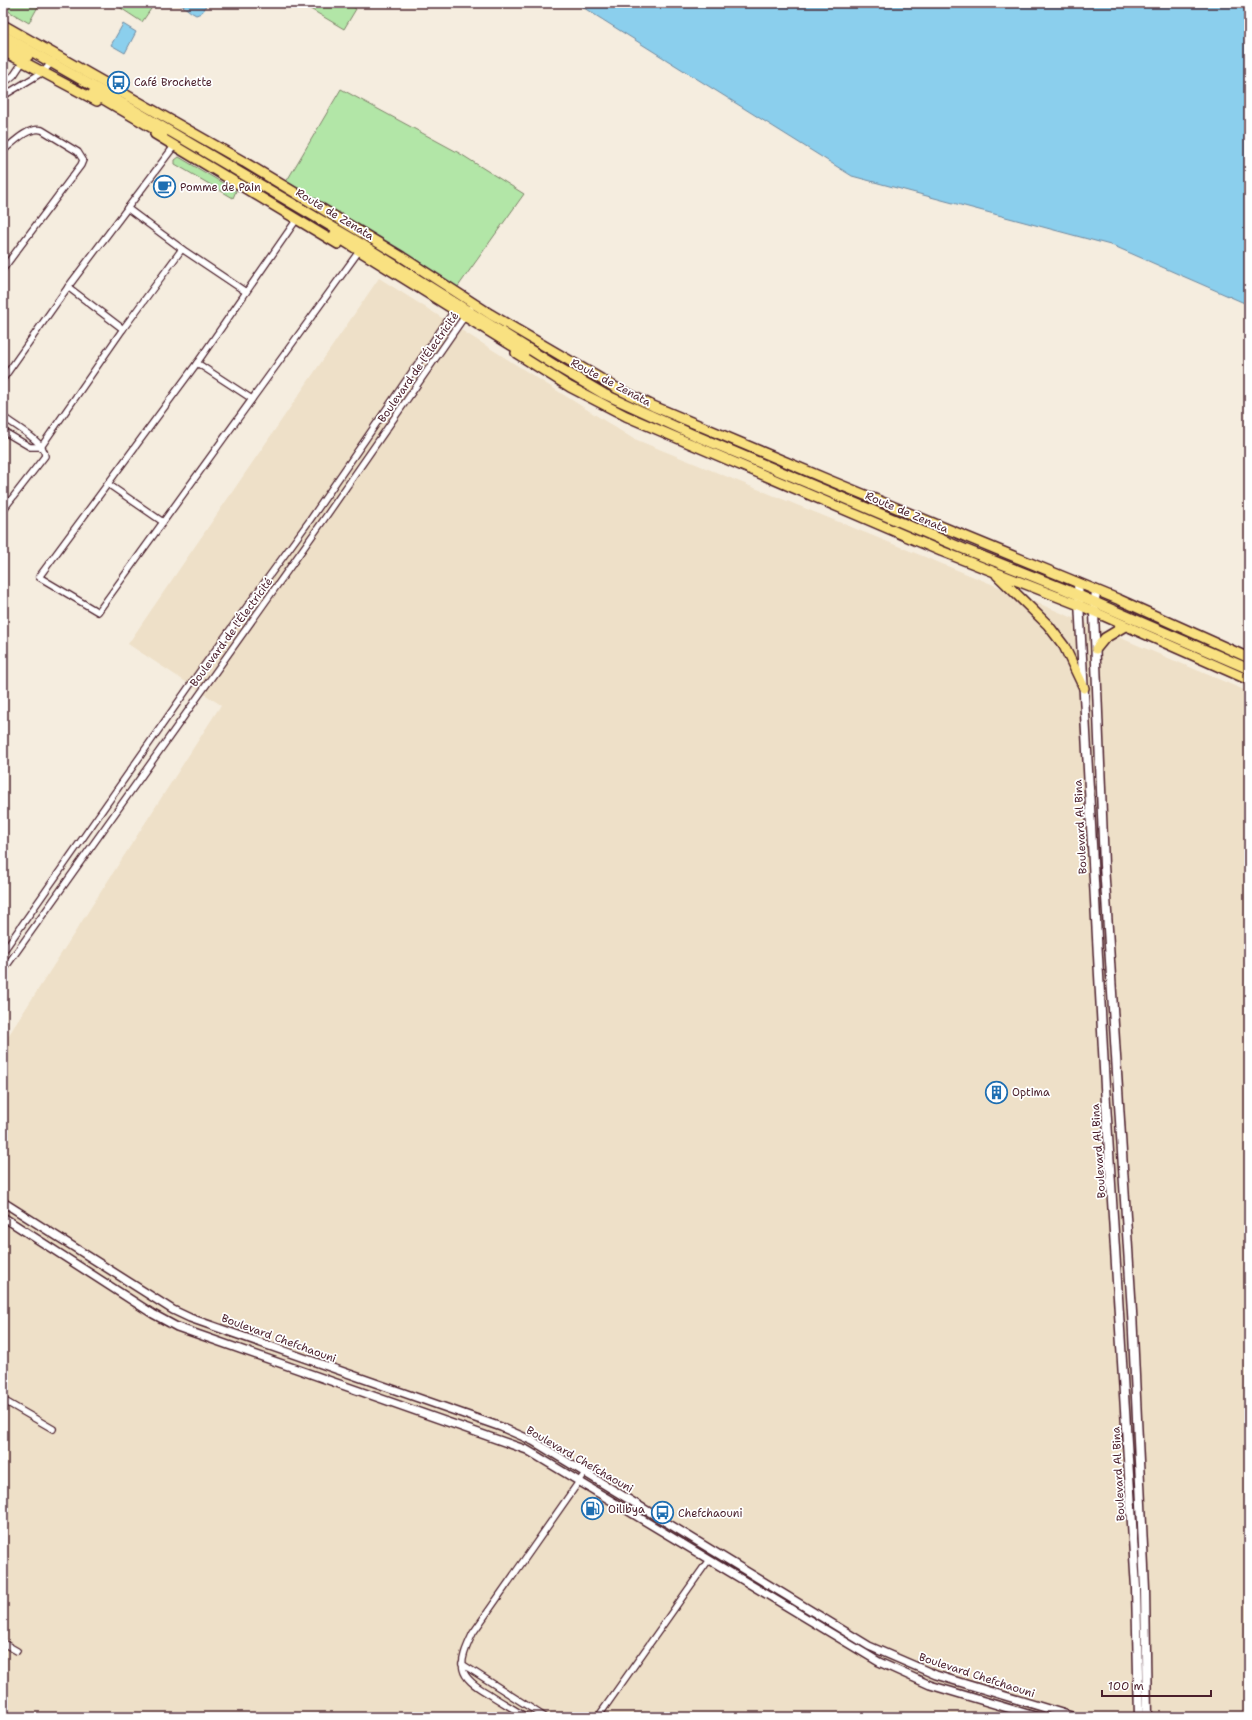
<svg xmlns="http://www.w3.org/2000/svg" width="1252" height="1720" viewBox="0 0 1252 1720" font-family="'Shantell Sans',sans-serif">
<rect width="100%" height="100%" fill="#f5eddf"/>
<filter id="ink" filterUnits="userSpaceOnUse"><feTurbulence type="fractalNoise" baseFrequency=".025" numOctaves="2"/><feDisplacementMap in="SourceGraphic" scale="8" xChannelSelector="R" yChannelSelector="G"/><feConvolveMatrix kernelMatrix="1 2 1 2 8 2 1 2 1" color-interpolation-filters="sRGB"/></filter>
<g filter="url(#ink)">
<polygon fill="#eee0c8" points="379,278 632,438 1021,596 1249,692 1249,1717 574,1717 569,1714 567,1717 3,1717 3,1044 221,705 128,644"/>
<g fill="#b2e6a7" stroke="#7e8269">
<polygon points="3,3 40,3 29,23 3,8"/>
<polygon points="113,3 155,3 142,22"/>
<polygon points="309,3 346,3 356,9 344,29 307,7"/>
<polygon points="341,89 459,153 524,194 452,295 282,189"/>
<polygon points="179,157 236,191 233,198 175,164 175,160"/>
</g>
<g fill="#8bcfed" stroke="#71899f">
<path d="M 177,3 L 206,3 C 205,10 203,13 196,15 C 189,12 185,6 177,3 Z"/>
<polygon points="576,3 1249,3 1249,305 1114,246 852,176"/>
<polygon points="123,24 136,32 125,53 111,45"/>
</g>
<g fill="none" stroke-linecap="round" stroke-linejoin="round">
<defs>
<g id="minor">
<polyline points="3,84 14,75 24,60"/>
<polyline points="3,96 43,72 53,61"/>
<path d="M 3,151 C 14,142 27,127 42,130 L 78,152 L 83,160 L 81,165 L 3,269"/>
<polyline points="127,208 182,249 246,292"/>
<polyline points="297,219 197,363 39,577 98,612 357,254"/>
<polyline points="68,287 123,329"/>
<polyline points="197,363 252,399"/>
<polyline points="3,379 68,287 175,145"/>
<path d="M 3,417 C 14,425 45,442 45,456 L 3,510"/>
<polyline points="3,431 30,447 41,447"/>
<polyline points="41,447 123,329 182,249"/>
<polyline points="108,484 163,522"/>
<polyline points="3,952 200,671 310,520 456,308"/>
<polyline points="3,971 320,525 474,303"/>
<polyline points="3,1400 53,1429"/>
<polyline points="3,1643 17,1651"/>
<polyline points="462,1664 545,1717"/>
<path d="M 526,1717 C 514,1709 501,1702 489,1694 C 457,1676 457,1666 473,1633 L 585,1473"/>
<polyline points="598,1717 708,1561"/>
</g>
<g id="tertiary">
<polyline points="3,1202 173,1310 190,1318 501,1427 533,1441 869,1646 936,1675 1075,1717"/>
<polyline points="3,1217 153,1314 177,1327 527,1450 879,1662 930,1685 1038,1717"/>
</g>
<g id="secondary">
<polyline points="1078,583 1105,1087 1136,1588 1139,1717"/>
<polyline points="1096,590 1094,612 1104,865 1132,1312 1145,1589 1147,1717"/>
</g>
<g id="primary">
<polyline points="3,25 244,162 402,257 490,314 618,389 653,406 831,481 1120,600 1249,658"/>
<polyline points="3,35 110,96 363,245 556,366 604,394 694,435 964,549 1062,588 1249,669"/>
<polyline points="3,43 28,56"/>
<polyline points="3,51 97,101"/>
<polyline points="93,93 163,134"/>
<polyline points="155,134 338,244"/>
<polyline points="334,235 524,353"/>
<polyline points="516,353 570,387 626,416 941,551 1079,605 1249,680"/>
<polyline points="997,575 1048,625 1064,646 1084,688"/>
<polyline points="1096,649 1105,638 1125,626"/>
</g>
</defs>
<use href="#minor" stroke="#4a1f2b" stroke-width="8"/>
<use href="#tertiary" stroke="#4a1f2b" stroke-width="10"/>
<use href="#secondary" stroke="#4a1f2b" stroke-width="11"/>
<use href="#primary" stroke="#4a1f2b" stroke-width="12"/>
<use href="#minor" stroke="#fff" stroke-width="5.5"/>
<use href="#tertiary" stroke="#fff" stroke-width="7"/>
<use href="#secondary" stroke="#fff" stroke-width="8"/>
<use href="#primary" stroke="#f9e181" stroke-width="9"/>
</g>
</g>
<defs>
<symbol id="bus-ring" viewBox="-11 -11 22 22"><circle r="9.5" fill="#fff" stroke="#1f6fb2" stroke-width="1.5"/><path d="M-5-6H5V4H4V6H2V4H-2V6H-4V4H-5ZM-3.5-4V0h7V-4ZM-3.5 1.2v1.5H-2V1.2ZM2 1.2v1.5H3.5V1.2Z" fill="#1f6fb2"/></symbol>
<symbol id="cafe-ring" viewBox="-11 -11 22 22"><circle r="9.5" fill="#fff" stroke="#1f6fb2" stroke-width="1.5"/><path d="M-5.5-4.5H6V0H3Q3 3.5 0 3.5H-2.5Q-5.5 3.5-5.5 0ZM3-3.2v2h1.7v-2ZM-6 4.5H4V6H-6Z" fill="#1f6fb2"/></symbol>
<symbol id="building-ring" viewBox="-11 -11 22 22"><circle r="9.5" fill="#fff" stroke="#1f6fb2" stroke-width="1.5"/><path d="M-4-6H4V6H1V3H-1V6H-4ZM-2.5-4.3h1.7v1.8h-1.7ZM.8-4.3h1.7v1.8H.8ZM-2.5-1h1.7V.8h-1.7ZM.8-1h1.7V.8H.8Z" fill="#1f6fb2"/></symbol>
<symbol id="fuel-ring" viewBox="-11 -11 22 22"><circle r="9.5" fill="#fff" stroke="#1f6fb2" stroke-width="1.5"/><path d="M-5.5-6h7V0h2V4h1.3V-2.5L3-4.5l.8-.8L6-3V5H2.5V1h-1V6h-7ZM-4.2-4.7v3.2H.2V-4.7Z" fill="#1f6fb2"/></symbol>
</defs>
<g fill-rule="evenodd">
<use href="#bus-ring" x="106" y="70" width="25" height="25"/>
<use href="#cafe-ring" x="152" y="174" width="25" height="25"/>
<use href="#building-ring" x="984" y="1080" width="25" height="25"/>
<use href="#fuel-ring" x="580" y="1496" width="25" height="25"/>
<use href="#bus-ring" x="650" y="1500" width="25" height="25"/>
</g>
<g text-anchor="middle" stroke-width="3.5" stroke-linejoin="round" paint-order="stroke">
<g font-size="11" fill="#4a1f2b" stroke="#fff" text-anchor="start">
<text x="134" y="86">Café Brochette</text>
<text x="180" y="191">Pomme de Pain</text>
<text x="1012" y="1096">Optima</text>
<text x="608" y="1513">Oilibya</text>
<text x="678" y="1517">Chefchaouni</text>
</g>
<g font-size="11" fill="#4a1f2b" stroke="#fff">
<text transform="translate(335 214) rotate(31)" y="4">Route de Zenata</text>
<text transform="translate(418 367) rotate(-55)" y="4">Boulevard de l'Électricité</text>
<text transform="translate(611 382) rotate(28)" y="4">Route de Zenata</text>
<text transform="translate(907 512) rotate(23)" y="4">Route de Zenata</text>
<text transform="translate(231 632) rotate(-54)" y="4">Boulevard de l'Électricité</text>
<text transform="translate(1080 827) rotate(-93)" y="4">Boulevard Al Bina</text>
<text transform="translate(1098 1151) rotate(-94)" y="4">Boulevard Al Bina</text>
<text transform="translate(279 1338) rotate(20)" y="4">Boulevard Chefchaouni</text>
<text transform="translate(580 1459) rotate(30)" y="4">Boulevard Chefchaouni</text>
<text transform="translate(1118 1474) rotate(-93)" y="4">Boulevard Al Bina</text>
<text transform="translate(977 1675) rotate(18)" y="4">Boulevard Chefchaouni</text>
</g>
</g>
<rect width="1252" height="1720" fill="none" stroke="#fff" stroke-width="16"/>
<rect x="8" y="8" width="1236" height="1704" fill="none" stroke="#4a1f2b" stroke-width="1.5" filter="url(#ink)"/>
<path d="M1102 1690v6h109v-6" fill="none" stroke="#4a1f2b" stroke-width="2"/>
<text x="1108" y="1690" font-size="12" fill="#4a1f2b" stroke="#ffffff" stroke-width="3" paint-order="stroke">100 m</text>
</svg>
